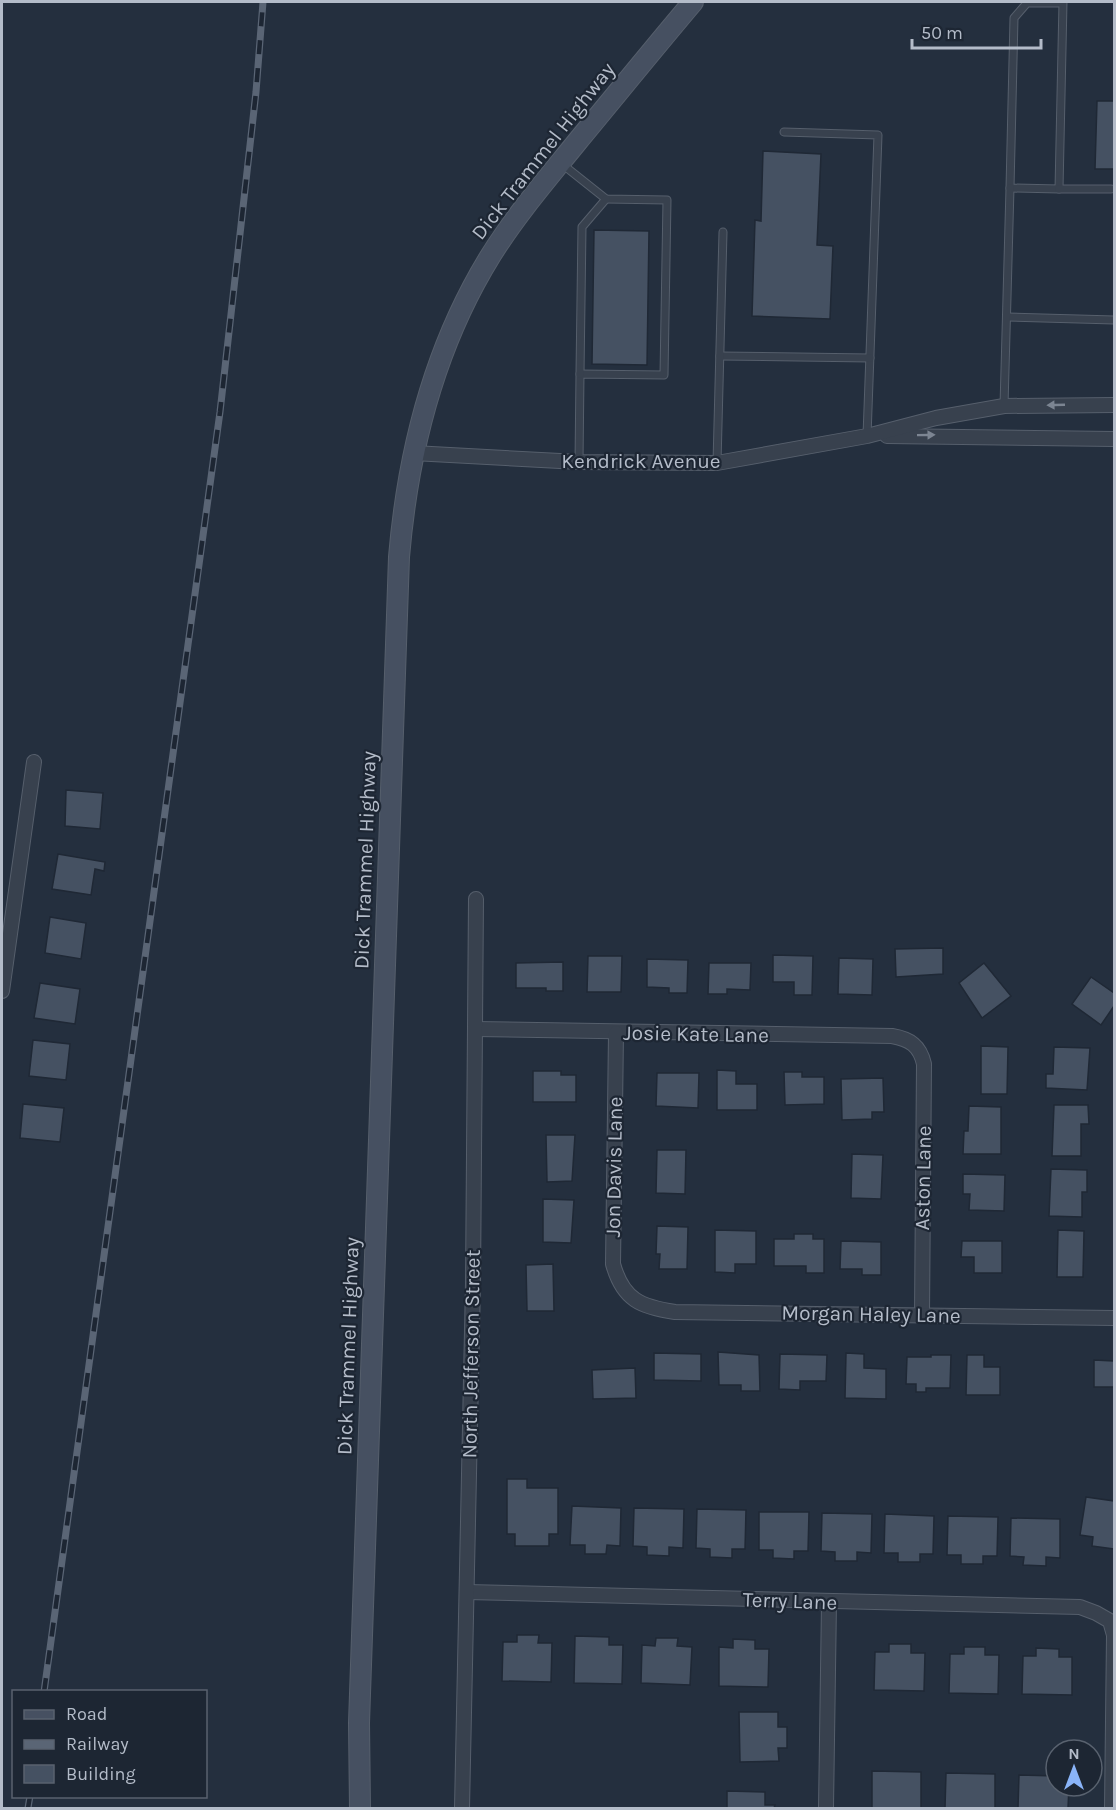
<svg xmlns="http://www.w3.org/2000/svg" width="1116" height="1810" viewBox="0 0 1116 1810" font-family="Karla,sans-serif">
<rect width="100%" height="100%" fill="#242f3e"/>
<g fill="#455162" stroke="#1f2835" stroke-width="1.5">
<polygon points="1097,101 1114,101 1114,169 1095,169"/>
<polygon points="763,151 821,154 817,245 833,246 830,319 752,316 755,220 761,221"/>
<polygon points="594,230 649,231 647,365 592,364"/>
<polygon points="66,790 103,793 100,829 65,826"/>
<polygon points="58,854 105,862 104,871 95,869 91,895 52,889"/>
<polygon points="50,917 86,923 81,959 45,953"/>
<polygon points="943,948 943,974 896,977 895,949"/>
<polygon points="773,955 813,956 812,995 794,995 794,982 773,982"/>
<polygon points="588,956 622,956 621,992 587,992"/>
<polygon points="839,958 873,959 872,995 838,994"/>
<polygon points="647,959 688,960 687,993 669,993 669,988 647,987"/>
<polygon points="563,962 563,991 546,991 546,988 516,988 516,963"/>
<polygon points="709,963 751,963 750,990 727,989 727,994 708,994"/>
<polygon points="984,963 1011,996 982,1018 959,983"/>
<polygon points="1091,977 1114,993 1114,1006 1101,1025 1072,1004"/>
<polygon points="40,983 80,989 75,1024 34,1018"/>
<polygon points="33,1040 70,1044 66,1080 29,1076"/>
<polygon points="981,1046 1008,1047 1007,1094 981,1094"/>
<polygon points="1054,1047 1090,1048 1087,1090 1046,1088 1046,1074 1053,1074"/>
<polygon points="717,1070 736,1071 736,1084 757,1084 757,1110 717,1110"/>
<polygon points="533,1071 561,1071 561,1075 576,1075 576,1102 533,1102"/>
<polygon points="784,1072 802,1072 802,1077 824,1077 824,1104 785,1105"/>
<polygon points="657,1073 699,1073 698,1108 656,1106"/>
<polygon points="883,1078 884,1112 872,1112 872,1119 842,1120 841,1079"/>
<polygon points="23,1104 64,1108 60,1142 20,1138"/>
<polygon points="1054,1105 1088,1105 1089,1124 1081,1124 1081,1156 1052,1156"/>
<polygon points="969,1106 1001,1107 1001,1154 963,1154 964,1131 968,1131"/>
<polygon points="546,1135 575,1135 572,1181 547,1182"/>
<polygon points="657,1150 686,1150 685,1194 656,1193"/>
<polygon points="852,1154 883,1155 881,1199 851,1198"/>
<polygon points="1051,1169 1087,1170 1087,1192 1082,1192 1082,1217 1049,1216"/>
<polygon points="963,1174 1005,1175 1004,1211 969,1210 970,1194 963,1194"/>
<polygon points="543,1199 574,1200 571,1243 543,1242"/>
<polygon points="657,1226 688,1227 687,1269 659,1269 660,1254 656,1254"/>
<polygon points="715,1230 756,1231 756,1264 735,1264 735,1273 715,1272"/>
<polygon points="1058,1230 1084,1231 1083,1277 1057,1277"/>
<polygon points="794,1234 813,1234 813,1239 824,1239 824,1273 806,1273 806,1266 774,1266 774,1239 794,1239"/>
<polygon points="841,1241 881,1242 881,1275 862,1275 862,1269 840,1269"/>
<polygon points="962,1241 1002,1241 1002,1273 974,1273 974,1257 961,1257"/>
<polygon points="553,1264 554,1311 527,1311 526,1265"/>
<polygon points="718,1352 759,1355 760,1391 741,1391 741,1385 719,1385"/>
<polygon points="654,1353 701,1354 701,1381 654,1380"/>
<polygon points="846,1353 864,1354 864,1368 886,1369 886,1399 845,1398"/>
<polygon points="780,1354 827,1355 826,1381 800,1381 800,1390 779,1389"/>
<polygon points="931,1355 951,1355 950,1388 926,1388 926,1392 916,1392 916,1384 906,1384 907,1357 931,1357"/>
<polygon points="967,1355 984,1355 984,1367 1000,1367 1000,1395 966,1395"/>
<polygon points="1094,1360 1114,1361 1114,1387 1094,1387"/>
<polygon points="635,1368 636,1398 593,1399 592,1370"/>
<polygon points="507,1479 527,1479 527,1488 558,1488 558,1534 549,1534 549,1546 515,1546 515,1534 507,1534"/>
<polygon points="1086,1497 1114,1501 1114,1549 1092,1546 1093,1537 1080,1535"/>
<polygon points="572,1506 621,1508 620,1546 607,1545 606,1554 585,1554 585,1545 570,1545"/>
<polygon points="634,1508 684,1509 683,1548 669,1547 669,1556 647,1555 647,1547 633,1546"/>
<polygon points="697,1509 746,1510 745,1549 732,1549 732,1558 710,1557 710,1549 696,1548"/>
<polygon points="759,1512 809,1512 808,1551 794,1551 794,1559 773,1558 773,1550 759,1550"/>
<polygon points="822,1513 872,1514 871,1553 857,1552 857,1561 835,1561 835,1552 821,1551"/>
<polygon points="885,1514 934,1516 933,1554 920,1554 920,1562 898,1562 898,1553 884,1553"/>
<polygon points="948,1516 998,1517 997,1556 983,1556 983,1564 961,1564 961,1555 947,1555"/>
<polygon points="1011,1518 1060,1519 1060,1558 1046,1557 1046,1566 1023,1565 1024,1557 1010,1556"/>
<polygon points="517,1635 539,1635 538,1643 552,1643 551,1682 502,1681 503,1642 517,1642"/>
<polygon points="575,1636 609,1637 609,1645 623,1645 622,1684 574,1683"/>
<polygon points="656,1638 678,1638 677,1646 692,1647 690,1685 641,1683 642,1645 655,1646"/>
<polygon points="733,1639 755,1640 755,1649 769,1649 768,1687 719,1686 719,1647 733,1648"/>
<polygon points="889,1644 911,1644 911,1653 925,1653 924,1691 874,1690 875,1652 889,1652"/>
<polygon points="964,1647 985,1647 985,1655 999,1655 998,1694 949,1693 950,1654 964,1654"/>
<polygon points="1036,1648 1059,1649 1059,1657 1072,1657 1072,1695 1022,1694 1023,1656 1036,1656"/>
<polygon points="739,1712 778,1712 778,1727 787,1727 787,1748 778,1748 779,1761 740,1762"/>
<polygon points="872,1771 921,1772 921,1808 872,1808"/>
<polygon points="946,1773 995,1774 995,1808 945,1808"/>
<polygon points="1019,1775 1056,1776 1056,1786 1069,1786 1068,1808 1018,1808"/>
<polygon points="727,1791 765,1792 765,1805 775,1805 774,1808 727,1808"/>
</g>
<g fill="none" stroke-linecap="round" stroke-linejoin="round">
<defs>
<g id="service">
<polyline points="1063,3 1027,3 1014,18 1010,188 1059,189 1063,2"/>
<polyline points="784,132 878,135 867,436"/>
<polyline points="562,164 606,199 667,200 664,375 580,374 579,462"/>
<polyline points="1059,189 1111,189"/>
<polyline points="1007,317 1114,320"/>
<polyline points="720,356 870,358"/>
<polyline points="580,374 582,227 606,199"/>
<polyline points="1004,406 1010,188"/>
<polyline points="717,463 723,232"/>
</g>
<g id="minor">
<polyline points="887,436 1114,439"/>
<polyline points="413,453 579,462 717,463 867,436 936,418 1004,406 1114,405"/>
<polyline points="2,991 34,762"/>
<path d="M 475,1029 L 892,1036 C 910,1039 920,1046 924,1064 L 922,1314"/>
<path d="M 616,1033 L 613,1264 C 623,1300 641,1307 675,1312 L 1114,1318"/>
<polyline points="467,1592 1080,1607 1096,1613 1110,1621 1114,1635 1112,1808"/>
<polyline points="462,1808 473,1283 476,899"/>
<polyline points="826,1808 829,1602"/>
</g>
<path id="secondary" d="M 360,1808 L 359,1723 L 399,557 C 408,450 434,347 491,255 C 516,215 547,179 577,142 C 616,95 654,48 693,2"/>
</defs>
<use href="#service" stroke="#565f6c" stroke-width="9"/>
<use href="#minor" stroke="#565f6c" stroke-width="16"/>
<use href="#secondary" stroke="#565f6c" stroke-width="22"/>
<use href="#service" stroke="#38414e" stroke-width="7"/>
<use href="#minor" stroke="#38414e" stroke-width="14"/>
<use href="#secondary" stroke="#465061" stroke-width="20"/>
<defs>
<g id="rail">
<polyline points="44,1692 220,412 256,92 263,2"/>
<polyline points="28,1808 30,1796"/>
</g>
</defs>
<use href="#rail" stroke="#5a6575" stroke-width="7"/>
<use href="#rail" stroke="#1d2633" stroke-width="4.5" stroke-dasharray="14" stroke-linecap="butt"/>
</g>
<defs><path id="oneway-solid" d="M-6-.8H1V-3.2L6.5 0L1 3.2V.8H-6Z" transform="scale(1.5)"/></defs>
<g fill="#7c8592">
<use href="#oneway-solid" transform="translate(1056 405) rotate(178)"/>
<use href="#oneway-solid" transform="translate(926 435) rotate(-1)"/>
</g>
<g text-anchor="middle" stroke-width="4.5" stroke-linejoin="round" paint-order="stroke">
<g font-size="21" fill="#b4bcc9" stroke="#1d2633">
<text transform="translate(543 151) rotate(-52)" y="7">Dick Trammel Highway</text>
<text x="641" y="468">Kendrick Avenue</text>
<text transform="translate(365 860) rotate(-88)" y="7">Dick Trammel Highway</text>
<text transform="translate(696 1034) rotate(1)" y="7">Josie Kate Lane</text>
<text transform="translate(614 1167) rotate(-89)" y="7">Jon Davis Lane</text>
<text transform="translate(923 1178) rotate(-89)" y="7">Aston Lane</text>
<text transform="translate(871 1314) rotate(1)" y="7">Morgan Haley Lane</text>
<text transform="translate(348 1346) rotate(-88)" y="7">Dick Trammel Highway</text>
<text transform="translate(471 1354) rotate(-89)" y="7">North Jefferson Street</text>
<text transform="translate(790 1601) rotate(2)" y="7">Terry Lane</text>
</g>
</g>
<rect width="1116" height="1810" fill="none" stroke="#b4bcc9" stroke-width="6"/>
<rect x="12" y="1690" width="195" height="108" fill="#1d2633" stroke="#59626f" stroke-width="1.5"/>
<rect x="24" y="1710" width="30" height="9" fill="#465061" stroke="#59626f" stroke-width="1.5"/>
<text x="66" y="1720" font-size="18" fill="#b4bcc9">Road</text>
<rect x="24" y="1740" width="30" height="9" fill="#5a6575" stroke="#59626f" stroke-width="1.5"/>
<text x="66" y="1750" font-size="18" fill="#b4bcc9">Railway</text>
<rect x="24" y="1765" width="30" height="18" fill="#455162" stroke="#59626f" stroke-width="1.5"/>
<text x="66" y="1780" font-size="18" fill="#b4bcc9">Building</text>
<g transform="translate(1074 1768)"><circle r="28" fill="#1d2633" stroke="#59626f" stroke-width="1.5"/>
<path d="M0-4.5L10 22L0 15L-10 22Z" fill="#8ab4f8"/>
<text y="-9" font-size="16" font-weight="bold" text-anchor="middle" fill="#b4bcc9">N</text>
</g>
<path d="M912 39v9h129v-9" fill="none" stroke="#b4bcc9" stroke-width="3"/>
<text x="921" y="39" font-size="18" fill="#b4bcc9" stroke="#1d2633" stroke-width="4.5" paint-order="stroke">50 m</text>
</svg>
